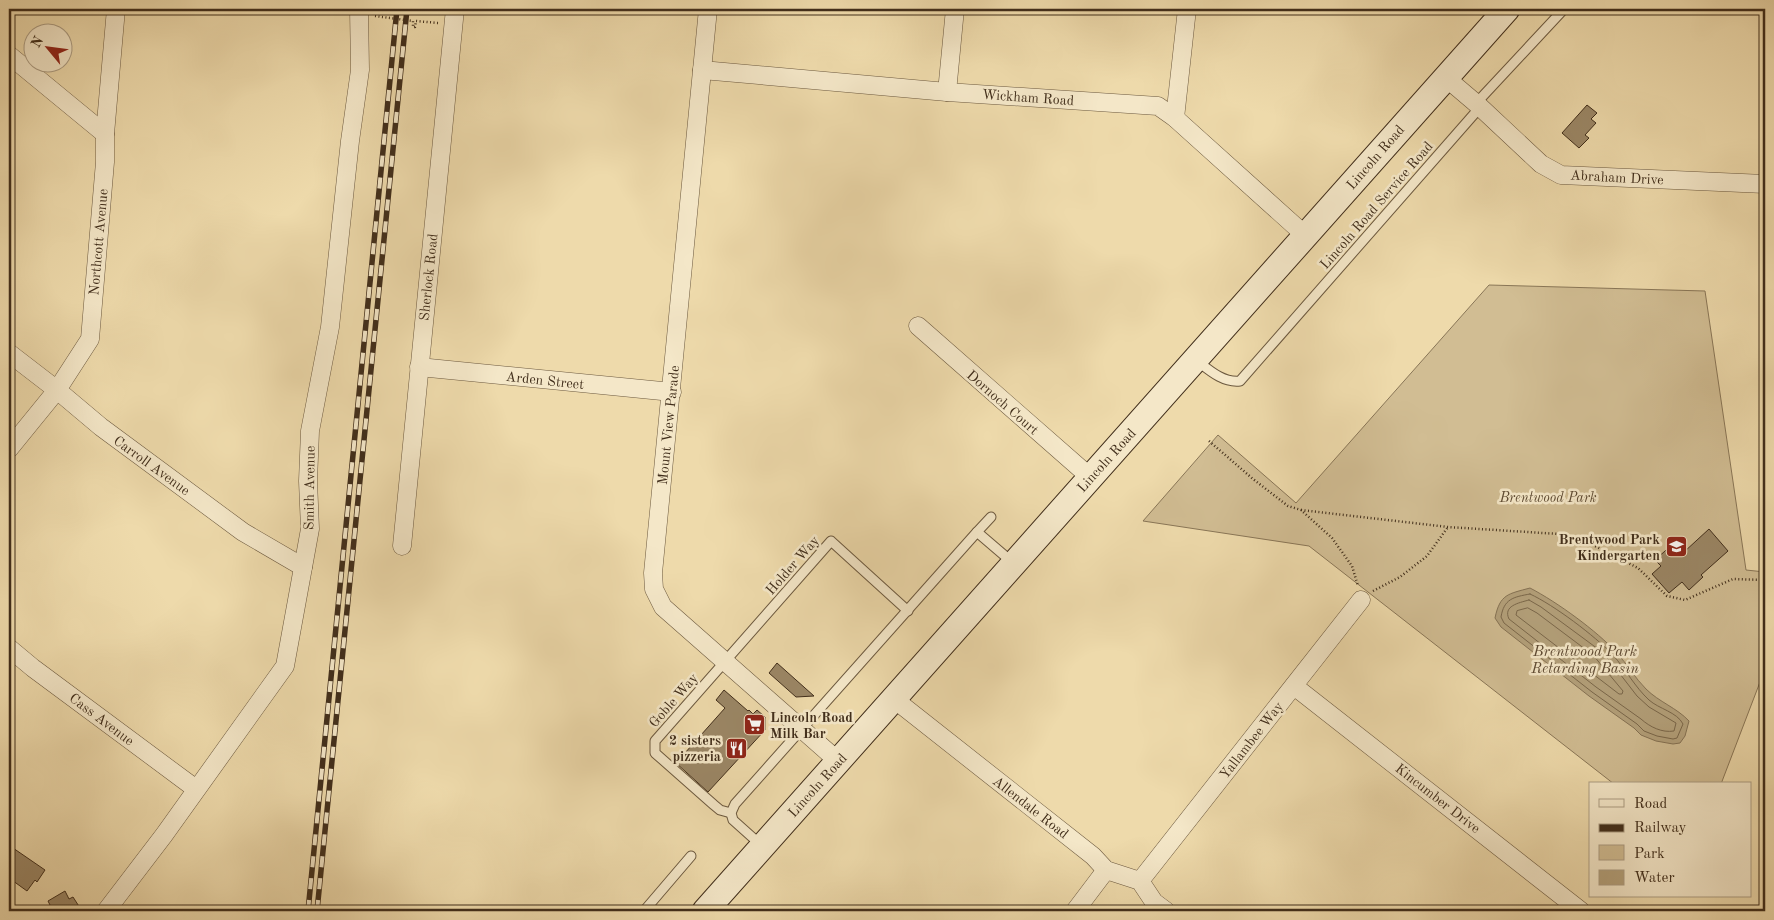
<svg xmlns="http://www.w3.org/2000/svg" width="1774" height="920" viewBox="0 0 1774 920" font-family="'Old Standard TT',serif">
<rect width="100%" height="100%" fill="#eedaab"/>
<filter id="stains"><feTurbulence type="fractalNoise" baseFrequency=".004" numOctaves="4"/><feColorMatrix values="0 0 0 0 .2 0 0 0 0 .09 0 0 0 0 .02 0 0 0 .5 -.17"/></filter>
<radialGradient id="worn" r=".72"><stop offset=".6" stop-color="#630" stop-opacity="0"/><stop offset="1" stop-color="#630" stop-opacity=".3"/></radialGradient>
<polygon fill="#d1bd93" stroke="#897657" points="1489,285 1705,291 1746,570 1765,572 1765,669 1721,784 1614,784 1309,546 1143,521 1218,435 1296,503"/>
<path fill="#b3a07a" stroke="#857254" d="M 1530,588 C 1557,602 1597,631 1617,653 C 1627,664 1635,678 1646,689 C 1659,702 1677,708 1689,721 L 1685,736 L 1680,743 L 1673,744 L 1656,741 L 1641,735 L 1634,728 L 1589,696 L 1501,627 L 1495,618 C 1500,594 1508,594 1530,588 Z"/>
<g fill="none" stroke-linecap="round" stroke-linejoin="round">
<g stroke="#7a674a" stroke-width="1">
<path d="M 1530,594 C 1554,605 1595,636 1613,655 C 1626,670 1635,687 1649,700 C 1659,709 1677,712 1683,724 L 1677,738 L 1673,739 L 1657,736 L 1644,731 L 1637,724 L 1592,692 L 1504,623 L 1501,617 C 1504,599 1513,597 1530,594 Z"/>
<path d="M 1529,600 L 1541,607 L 1598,649 L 1610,661 L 1637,696 L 1649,707 L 1676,723 L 1674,731 C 1662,733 1650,727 1641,719 L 1596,687 L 1509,619 C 1503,606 1518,603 1529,600 Z"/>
<polygon points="1528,608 1537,613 1593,655 1623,691 1622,694 1619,694 1516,615 1517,611"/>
</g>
</g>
<g fill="#9b8766" stroke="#412e1b">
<polygon points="1587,105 1597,113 1591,119 1596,123 1585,135 1589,138 1579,148 1562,133"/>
<polygon points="1709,529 1728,551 1701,575 1703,577 1689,590 1682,582 1669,593 1652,574 1661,566 1655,560 1675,542 1684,552"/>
<polygon points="777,663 814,696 796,697 769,673"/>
<polygon points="724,690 748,711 749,710 753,714 757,710 765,717 765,730 708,792 676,763 725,708 716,700"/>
<polygon points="13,848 45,870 37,882 35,880 27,891 9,878 9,854"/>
<polygon points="65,891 69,899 73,897 82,911 47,911 52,909 48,901"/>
</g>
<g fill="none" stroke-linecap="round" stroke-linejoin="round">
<defs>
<g id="service">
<path d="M 1196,360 C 1209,370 1223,383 1240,381 L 1475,113 L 1481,98 L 1564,9"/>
<polyline points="977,532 991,517"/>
<polyline points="731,813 720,810 714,805 655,753 655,741 831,541 908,611"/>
<polyline points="762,846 733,820 731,813 735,804 977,532 1012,562"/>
<polyline points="644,911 691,856"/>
</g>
<g id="minor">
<polyline points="708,9 653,573 654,589 663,607 838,761"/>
<polyline points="9,55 105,134"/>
<polyline points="702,70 947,92 1158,106 1175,118 1306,236"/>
<polyline points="1445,77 1478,105 1541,164 1561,175 1765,184"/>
<polyline points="947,92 955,9"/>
<polyline points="1175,118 1187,9"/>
<polyline points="918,326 1090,477"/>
<polyline points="9,353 57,390 101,427 243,532 303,567"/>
<polyline points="419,367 672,392"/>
<polyline points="9,449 57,390 90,339 105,162 105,134 116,9"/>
<polyline points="402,546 455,9"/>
<polyline points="9,648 33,668 196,789"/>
<polyline points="1294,686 1581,911"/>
<polyline points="894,699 1093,856 1106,870 1140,881 1154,902 1166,911"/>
<polyline points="1140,881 1361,600"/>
<polyline points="106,911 164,835 285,666 310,529 308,481 310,431 330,327 350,141 360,70 359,9"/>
<polyline points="1075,911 1106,870"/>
</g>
<polyline id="secondary" points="705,911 1507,9"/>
</defs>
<use href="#service" stroke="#6c593f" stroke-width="11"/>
<use href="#minor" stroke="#6c593f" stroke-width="19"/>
<use href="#secondary" stroke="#412e1b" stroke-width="27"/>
<g stroke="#412e1b" stroke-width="2.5" stroke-dasharray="1 2.5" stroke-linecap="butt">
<polyline points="375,16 413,21 413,27 415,27 416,21 438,23"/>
<polyline points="1209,441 1253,479 1288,506 1301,510 1332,538 1352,566 1358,586"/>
<polyline points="1301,510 1448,527 1559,534 1587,542 1638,568 1667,596 1685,600 1733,579 1765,580"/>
<polyline points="1373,591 1400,577 1427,556 1448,527"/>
<polyline points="843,714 845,716"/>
</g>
<use href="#service" stroke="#f4e7c8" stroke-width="9"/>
<use href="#minor" stroke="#f4e7c8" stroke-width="18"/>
<use href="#secondary" stroke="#f4e7c8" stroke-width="25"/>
<defs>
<g id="rail">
<polyline points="308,911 397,9"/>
<polyline points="317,911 407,9"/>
</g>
</defs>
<use href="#rail" stroke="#412e1b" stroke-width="5.5"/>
<use href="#rail" stroke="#f4e7c8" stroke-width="4" stroke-dasharray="11" stroke-linecap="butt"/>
</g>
<defs>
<symbol id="school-square" viewBox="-11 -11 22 22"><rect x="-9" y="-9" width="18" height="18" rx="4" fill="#8f2418" stroke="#f4e7c8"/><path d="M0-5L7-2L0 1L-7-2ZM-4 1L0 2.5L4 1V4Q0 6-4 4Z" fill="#fff"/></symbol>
<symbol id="supermarket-square" viewBox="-11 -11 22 22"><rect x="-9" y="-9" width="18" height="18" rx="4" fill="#8f2418" stroke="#f4e7c8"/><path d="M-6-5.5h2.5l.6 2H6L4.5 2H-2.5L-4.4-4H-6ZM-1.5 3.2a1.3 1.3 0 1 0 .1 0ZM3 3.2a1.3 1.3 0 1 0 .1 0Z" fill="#fff"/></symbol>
<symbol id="restaurant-square" viewBox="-11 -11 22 22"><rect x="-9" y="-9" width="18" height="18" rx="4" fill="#8f2418" stroke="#f4e7c8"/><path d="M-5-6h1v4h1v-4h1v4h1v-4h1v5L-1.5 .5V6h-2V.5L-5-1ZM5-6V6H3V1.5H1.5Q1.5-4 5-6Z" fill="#fff"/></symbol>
</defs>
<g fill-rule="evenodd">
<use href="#school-square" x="1664" y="534" width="25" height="25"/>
<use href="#supermarket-square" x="742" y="712" width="25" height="25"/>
<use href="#restaurant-square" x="724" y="736" width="25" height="25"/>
</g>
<g text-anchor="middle" stroke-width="5" stroke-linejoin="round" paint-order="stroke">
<g font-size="14" fill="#412e1b" stroke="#f4e7c8">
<text transform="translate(1028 97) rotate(4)" y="5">Wickham Road</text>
<text transform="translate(1375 157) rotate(-49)" y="5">Lincoln Road</text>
<text transform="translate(1617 177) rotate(3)" y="5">Abraham Drive</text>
<text transform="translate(1376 205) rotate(-49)" y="5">Lincoln Road Service Road</text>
<text transform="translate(98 242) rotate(-85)" y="5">Northcott Avenue</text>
<text transform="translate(428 277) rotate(-84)" y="5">Sherlock Road</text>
<text transform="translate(545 380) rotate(6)" y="5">Arden Street</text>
<text transform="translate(1003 402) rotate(41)" y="5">Dornoch Court</text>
<text transform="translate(668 425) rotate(-84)" y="5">Mount View Parade</text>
<text transform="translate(1106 460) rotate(-48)" y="5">Lincoln Road</text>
<text transform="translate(152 465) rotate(36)" y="5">Carroll Avenue</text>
<text transform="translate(309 488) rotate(-89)" y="5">Smith Avenue</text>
<text transform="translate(792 565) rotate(-49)" y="5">Holder Way</text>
<text transform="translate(673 700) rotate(-49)" y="5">Goble Way</text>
<text transform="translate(102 719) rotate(37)" y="5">Cass Avenue</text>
<text transform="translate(1251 740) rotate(-52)" y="5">Yallambee Way</text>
<text transform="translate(817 785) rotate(-48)" y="5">Lincoln Road</text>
<text transform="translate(1438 798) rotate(38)" y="5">Kincumber Drive</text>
<text transform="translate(1031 807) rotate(38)" y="5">Allendale Road</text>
</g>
<g font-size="14" font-style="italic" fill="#5e4b33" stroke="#f4e7c8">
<text x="1548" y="502">Brentwood Park</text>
</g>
<g font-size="14" font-weight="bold" fill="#412e1b" stroke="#f4e7c8" text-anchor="end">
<text x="1660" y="544">Brentwood Park<tspan x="1660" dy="16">Kindergarten</tspan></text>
<text x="770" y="722" text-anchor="start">Lincoln Road<tspan x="770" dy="16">Milk Bar</tspan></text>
<text x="721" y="745">2 sisters<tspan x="721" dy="16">pizzeria</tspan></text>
</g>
<g font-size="15" font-style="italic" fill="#5e4a33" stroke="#f4e7c8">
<text x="1585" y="656">Brentwood Park<tspan x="1585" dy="17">Retarding Basin</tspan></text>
</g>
</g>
<rect width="1774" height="920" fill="none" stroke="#eedaab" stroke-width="30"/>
<rect x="10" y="10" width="1754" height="900" fill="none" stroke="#412e1b" stroke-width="2.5"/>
<rect x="15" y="15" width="1744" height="890" fill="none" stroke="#412e1b"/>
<rect x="1589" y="782" width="162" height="115" fill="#f4e7c8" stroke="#ac9d83"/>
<rect x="1599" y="799" width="25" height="8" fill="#f4e7c8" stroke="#ac9d83"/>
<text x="1634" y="808" font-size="15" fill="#412e1b">Road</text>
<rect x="1599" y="824" width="25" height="8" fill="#412e1b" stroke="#ac9d83"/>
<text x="1634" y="832" font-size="15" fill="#412e1b">Railway</text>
<rect x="1599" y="845" width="25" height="15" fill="#d1bd93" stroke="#ac9d83"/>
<text x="1634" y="858" font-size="15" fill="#412e1b">Park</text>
<rect x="1599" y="870" width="25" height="15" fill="#b3a07a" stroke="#ac9d83"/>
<text x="1634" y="882" font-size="15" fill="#412e1b">Water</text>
<g transform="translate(48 48) rotate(299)"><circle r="24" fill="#f4e7c8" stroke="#ac9d83"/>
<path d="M0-4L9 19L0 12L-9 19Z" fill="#8f2418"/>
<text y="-8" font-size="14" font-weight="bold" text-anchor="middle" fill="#412e1b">N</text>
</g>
<rect width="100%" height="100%" filter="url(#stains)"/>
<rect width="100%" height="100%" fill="url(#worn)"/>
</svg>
